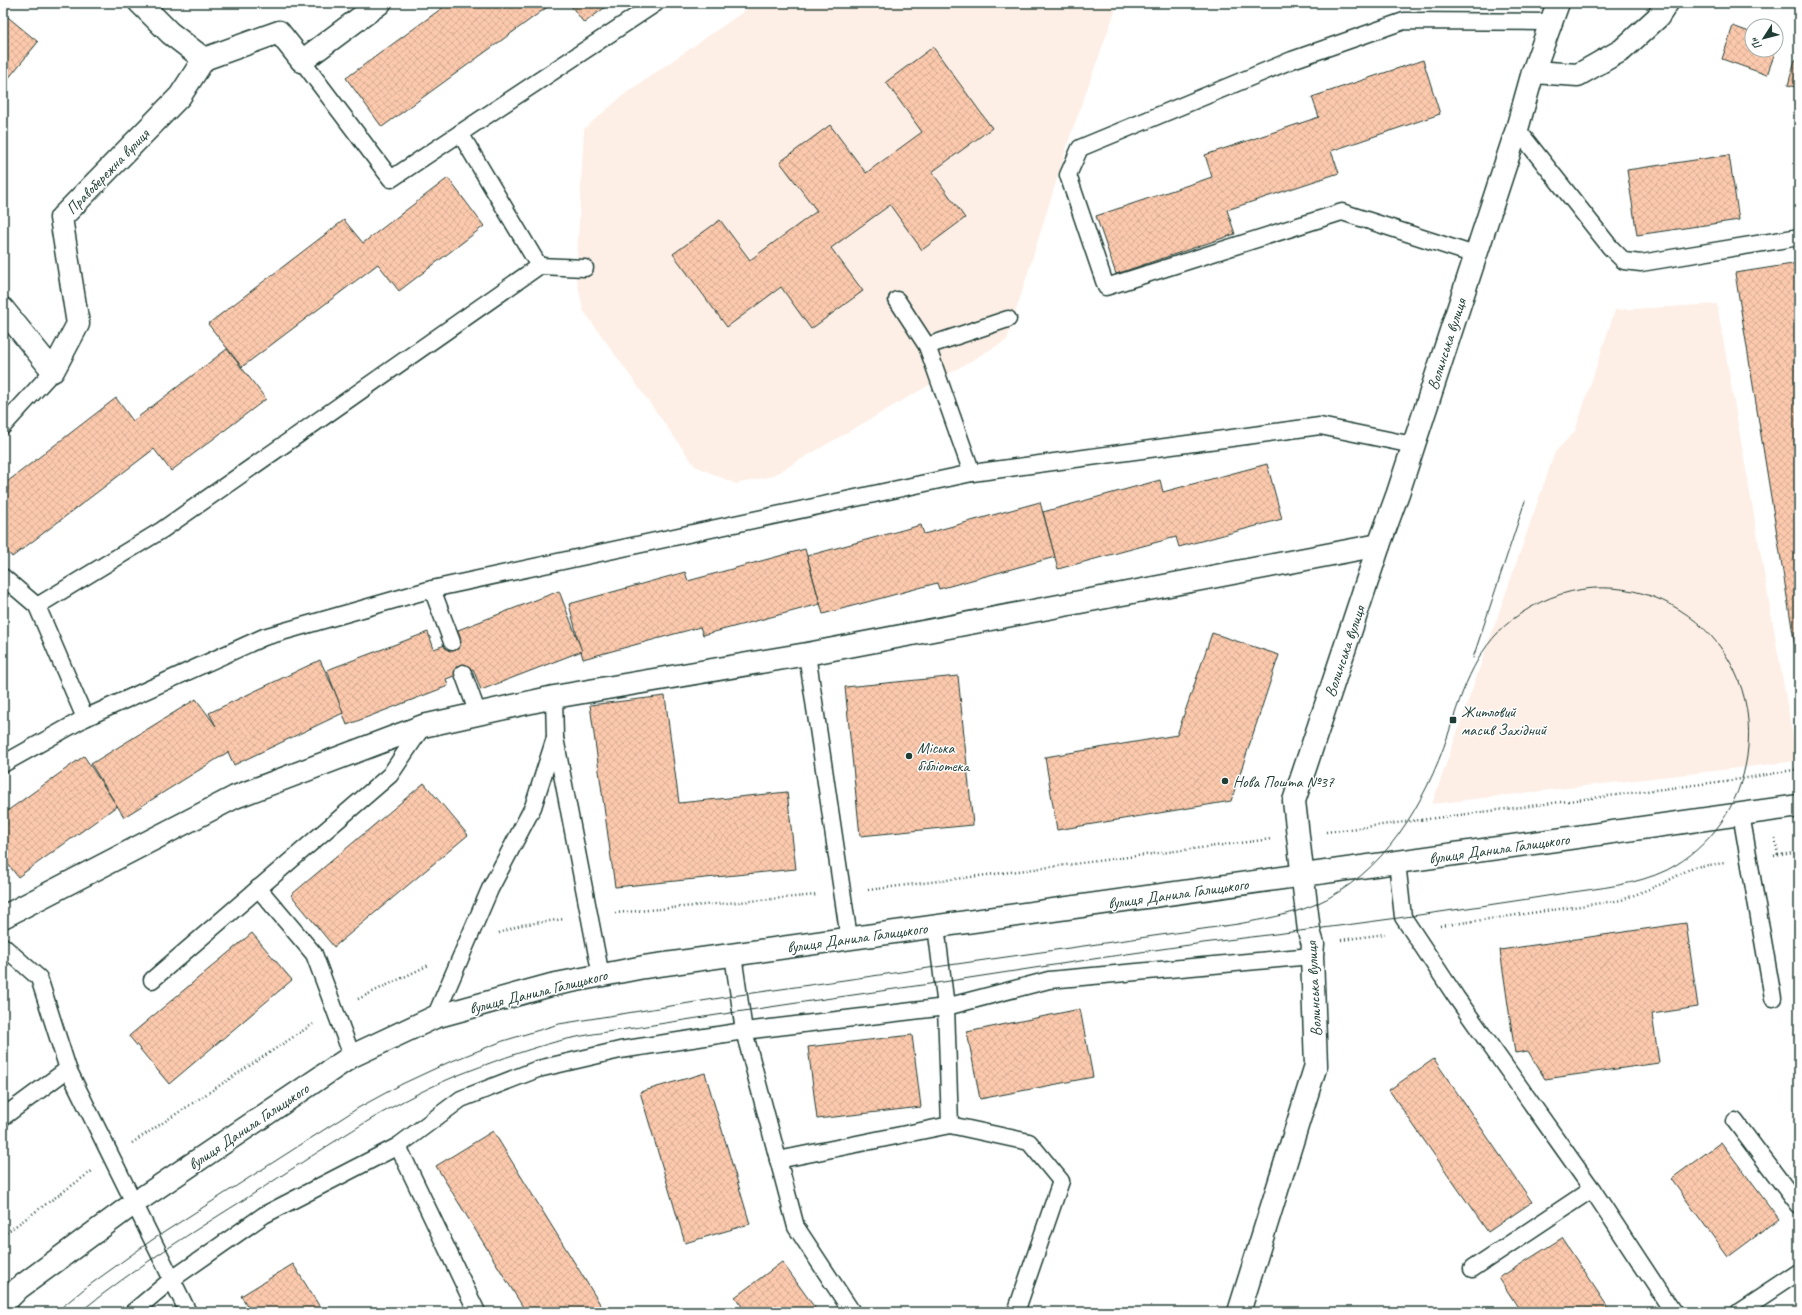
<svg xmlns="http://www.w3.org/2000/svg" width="1802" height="1315" viewBox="0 0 1802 1315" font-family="Caveat,sans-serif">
<defs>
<pattern id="building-cross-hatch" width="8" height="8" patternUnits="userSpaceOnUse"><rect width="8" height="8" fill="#fcc9ad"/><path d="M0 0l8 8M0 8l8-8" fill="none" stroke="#d8ae95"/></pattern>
</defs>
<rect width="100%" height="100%" fill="#fff"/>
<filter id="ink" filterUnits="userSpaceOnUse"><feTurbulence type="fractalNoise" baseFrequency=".025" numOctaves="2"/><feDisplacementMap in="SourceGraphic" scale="8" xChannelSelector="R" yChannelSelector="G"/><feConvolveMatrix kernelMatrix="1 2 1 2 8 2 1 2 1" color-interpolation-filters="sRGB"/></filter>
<g filter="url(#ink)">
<g fill="#feefe6">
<polygon points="756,3 1118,3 1070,137 1007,340 772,476 736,484 695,466 583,310 576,276 584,129 626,93"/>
<polygon points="1717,304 1797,761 1432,804 1555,452 1575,431 1615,310"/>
</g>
<g fill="url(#building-cross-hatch)" stroke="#1f3d34">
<polygon points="449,3 553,3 382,127 346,78"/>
<polygon points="569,3 611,3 584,23"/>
<polygon points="3,13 38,42 3,85"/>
<polygon points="1733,26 1752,33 1752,50 1776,50 1767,75 1722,59"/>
<polygon points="933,47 992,128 932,172 965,218 922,250 890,205 831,248 863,291 811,329 781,287 727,327 673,254 720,220 750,260 817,211 780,162 830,125 866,173 922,132 886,82"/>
<polygon points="1423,60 1440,114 1331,151 1339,173 1227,210 1235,234 1116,274 1096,216 1212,177 1205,155 1319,117 1312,97"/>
<polygon points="1795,60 1799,61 1799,88 1788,85"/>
<polygon points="1729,155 1739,220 1637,235 1627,170"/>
<polygon points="448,178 484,226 399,291 378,264 242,367 208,324 344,220 363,243"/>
<polygon points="1799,263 1799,659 1797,659 1735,273"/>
<polygon points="227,349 266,399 171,471 154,449 12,557 3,546 3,485 116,398 133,421"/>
<polygon points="1267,464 1282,519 1179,547 1176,537 1058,569 1043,512 1160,480 1163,492"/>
<polygon points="1040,502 1055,557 939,589 937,583 823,614 807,556 921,525 924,534"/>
<polygon points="805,549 820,604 703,635 700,627 583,659 569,604 685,572 688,581"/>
<polygon points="559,591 582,651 481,690 473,669 446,679 448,686 347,725 327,670 428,632 434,649 461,639 458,630"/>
<polygon points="1212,633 1279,655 1231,801 1057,830 1045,757 1177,735"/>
<polygon points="320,660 335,692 343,713 234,765 228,752 124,817 91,764 196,699 216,726 209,713"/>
<polygon points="958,676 973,825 860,836 845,687"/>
<polygon points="665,696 679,803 787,792 796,869 615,887 590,705"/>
<polygon points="84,756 117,806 18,877 7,863 3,866 3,814"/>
<polygon points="424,783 468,835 334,947 291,895"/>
<polygon points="1686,923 1698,1007 1652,1014 1659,1063 1545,1079 1528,1051 1515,1053 1500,950"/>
<polygon points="252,933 292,980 169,1084 129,1036"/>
<polygon points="1080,1009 1093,1077 980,1099 967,1032"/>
<polygon points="912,1035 921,1107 817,1119 808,1047"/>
<polygon points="1434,1059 1532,1202 1488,1232 1389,1090"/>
<polygon points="705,1073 750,1224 685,1243 640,1092"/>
<polygon points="493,1131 605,1312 526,1312 436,1166"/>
<polygon points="1721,1142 1779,1219 1728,1257 1671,1179"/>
<polygon points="1562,1238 1611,1312 1521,1312 1499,1278"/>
<polygon points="782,1262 818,1312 746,1312 735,1297"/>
<polygon points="293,1264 323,1312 251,1312 241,1296"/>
</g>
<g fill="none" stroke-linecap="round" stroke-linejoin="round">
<defs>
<g id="service">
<polyline points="302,61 391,179 656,3"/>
<polyline points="1517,129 1610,247 1624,261 1641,263 1799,237"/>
<polyline points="1475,255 1342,212 1106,287 1068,175 1080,148 1292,60 1404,21 1552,22"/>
<polyline points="539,266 585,268"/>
<polyline points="897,300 927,346 972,473"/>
<polyline points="927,346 1008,319"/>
<polyline points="3,426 53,371"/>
<polyline points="3,577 37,606 85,718"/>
<polyline points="432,589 452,642"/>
<polyline points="37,606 162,530 539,266 460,133"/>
<polyline points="807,654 849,938"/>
<polyline points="463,673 478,714"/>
<polyline points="554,697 555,738 601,976"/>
<polyline points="3,764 85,718 264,637 432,589 972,473 1320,426 1413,445"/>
<polyline points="1741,814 1773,998"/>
<polyline points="1397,862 1403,917 1456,997 1592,1189 1673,1312"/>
<polyline points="258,888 314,954 352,1056"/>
<polyline points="936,926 946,1007 950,1125"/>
<polyline points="3,946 39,978 68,1069 188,1312"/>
<polyline points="733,955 744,1031 796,1227 852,1312"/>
<polyline points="152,980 390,775 423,726"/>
<polyline points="435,1017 490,889 533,807 555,738"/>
<polyline points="3,1117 68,1069"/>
<polyline points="1735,1121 1799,1206"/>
<polyline points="398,1146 477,1312"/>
<polyline points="778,1160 950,1125 1029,1142 1061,1181 1016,1312"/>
<polyline points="1472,1269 1592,1189"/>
<polyline points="133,1312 171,1280 264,1215 398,1146 461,1099 538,1069 620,1050 744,1031 946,1007 1049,980 1312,956"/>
<polyline points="1739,1312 1799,1272"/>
</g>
<g id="minor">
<polyline points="204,59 279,32 302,61 380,3"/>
<polyline points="1533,72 1578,75 1622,50 1658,17 1667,3"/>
<polyline points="3,309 53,371 78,324 61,218 180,96 204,59 170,33 140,3"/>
<polyline points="3,917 235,797 423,726 554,697 807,654 1379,545"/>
<polyline points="1239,1312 1316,1065 1312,956 1313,944 1309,931 1294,801 1379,545 1398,493 1517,129 1533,72 1558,3"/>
</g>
<polyline id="tertiary" points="3,1304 19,1288 133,1204 352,1056 435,1017 551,985 644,967 1799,806"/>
</defs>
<use href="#service" stroke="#1f3d34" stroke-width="19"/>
<use href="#minor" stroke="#1f3d34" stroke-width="25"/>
<use href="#tertiary" stroke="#1f3d34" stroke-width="25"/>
<g stroke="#1f3d34" stroke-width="2.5" stroke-dasharray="1 3" stroke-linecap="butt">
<polyline points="1326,832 1741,779 1799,769"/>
<polyline points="1775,838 1778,855"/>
<polyline points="1774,856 1799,852"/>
<polyline points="868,890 1271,839"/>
<polyline points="615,913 817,895"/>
<polyline points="1440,926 1622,900 1664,883 1693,867 1725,863"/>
<polyline points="499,933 521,925 564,919"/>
<polyline points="1341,940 1385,934"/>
<polyline points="358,999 429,965"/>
<polyline points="132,1143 313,1024"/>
<polyline points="3,1235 92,1171"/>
</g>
<use href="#service" stroke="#fff" stroke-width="16"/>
<use href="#minor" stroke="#fff" stroke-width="22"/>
<use href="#tertiary" stroke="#fff" stroke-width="22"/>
<g stroke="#1f3d34" stroke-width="1">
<polyline points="1473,658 1525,501"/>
<path d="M 56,1312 L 84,1289 L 152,1240 L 358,1108 L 402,1084 L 447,1063 L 503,1041 L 559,1024 L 739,995 L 1238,924 C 1264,919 1290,915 1314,905 C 1384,875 1425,803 1448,735 C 1463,688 1477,643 1520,614 C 1626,542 1765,628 1747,756 C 1740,805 1711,847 1667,870 C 1636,885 1600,888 1566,893 C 1510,902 1454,910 1398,918 C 1333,927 1268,935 1203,943 C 1086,959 970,979 853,995 C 788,1004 723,1014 659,1024 C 625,1030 589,1033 555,1042 C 522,1051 489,1063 456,1076 C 384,1106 319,1152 253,1194 C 194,1231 134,1268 80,1312"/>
</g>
</g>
</g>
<g fill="#1f3d34" stroke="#fff" stroke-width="1.5">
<rect x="1449" y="716" width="8" height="8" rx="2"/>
<circle cx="909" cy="756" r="4"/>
<circle cx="1225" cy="781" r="4"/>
</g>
<g text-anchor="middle" stroke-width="3" stroke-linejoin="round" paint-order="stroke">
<g font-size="16" fill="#1f3d34" stroke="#fff">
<text transform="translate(107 171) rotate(-46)" y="6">Правобережна вулиця</text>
<text transform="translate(1446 344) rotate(-72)" y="6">Волинська вулиця</text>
<text transform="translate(1344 651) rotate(-71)" y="6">Волинська вулиця</text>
<text transform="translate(1499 848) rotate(-8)" y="6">вулиця Данила Галицького</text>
<text transform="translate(1178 893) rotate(-8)" y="6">вулиця Данила Галицького</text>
<text transform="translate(857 937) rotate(-8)" y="6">вулиця Данила Галицького</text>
<text transform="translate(1313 989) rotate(-93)" y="6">Волинська вулиця</text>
<text transform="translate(538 991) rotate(-14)" y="6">вулиця Данила Галицького</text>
<text transform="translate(248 1126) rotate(-34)" y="6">вулиця Данила Галицького</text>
</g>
<g font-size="16" fill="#1f3d34" stroke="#fff" text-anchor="start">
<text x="1461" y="717">Житловий<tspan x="1461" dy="18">масив Західний</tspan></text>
<text x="917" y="753">Міська<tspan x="917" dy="18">бібліотека</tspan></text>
<text x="1233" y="787">Нова Пошта №37</text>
</g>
</g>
<rect width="1802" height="1315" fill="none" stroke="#fff" stroke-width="16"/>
<rect x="8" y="8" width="1786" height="1299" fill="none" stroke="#1f3d34" stroke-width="1.5" filter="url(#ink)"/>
<g transform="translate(1764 38) rotate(234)"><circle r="19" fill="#ffffff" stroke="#a5b1ae"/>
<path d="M0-3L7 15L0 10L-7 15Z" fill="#1f3d34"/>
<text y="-6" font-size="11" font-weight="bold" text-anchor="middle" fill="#1f3d34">Пн</text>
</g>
</svg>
